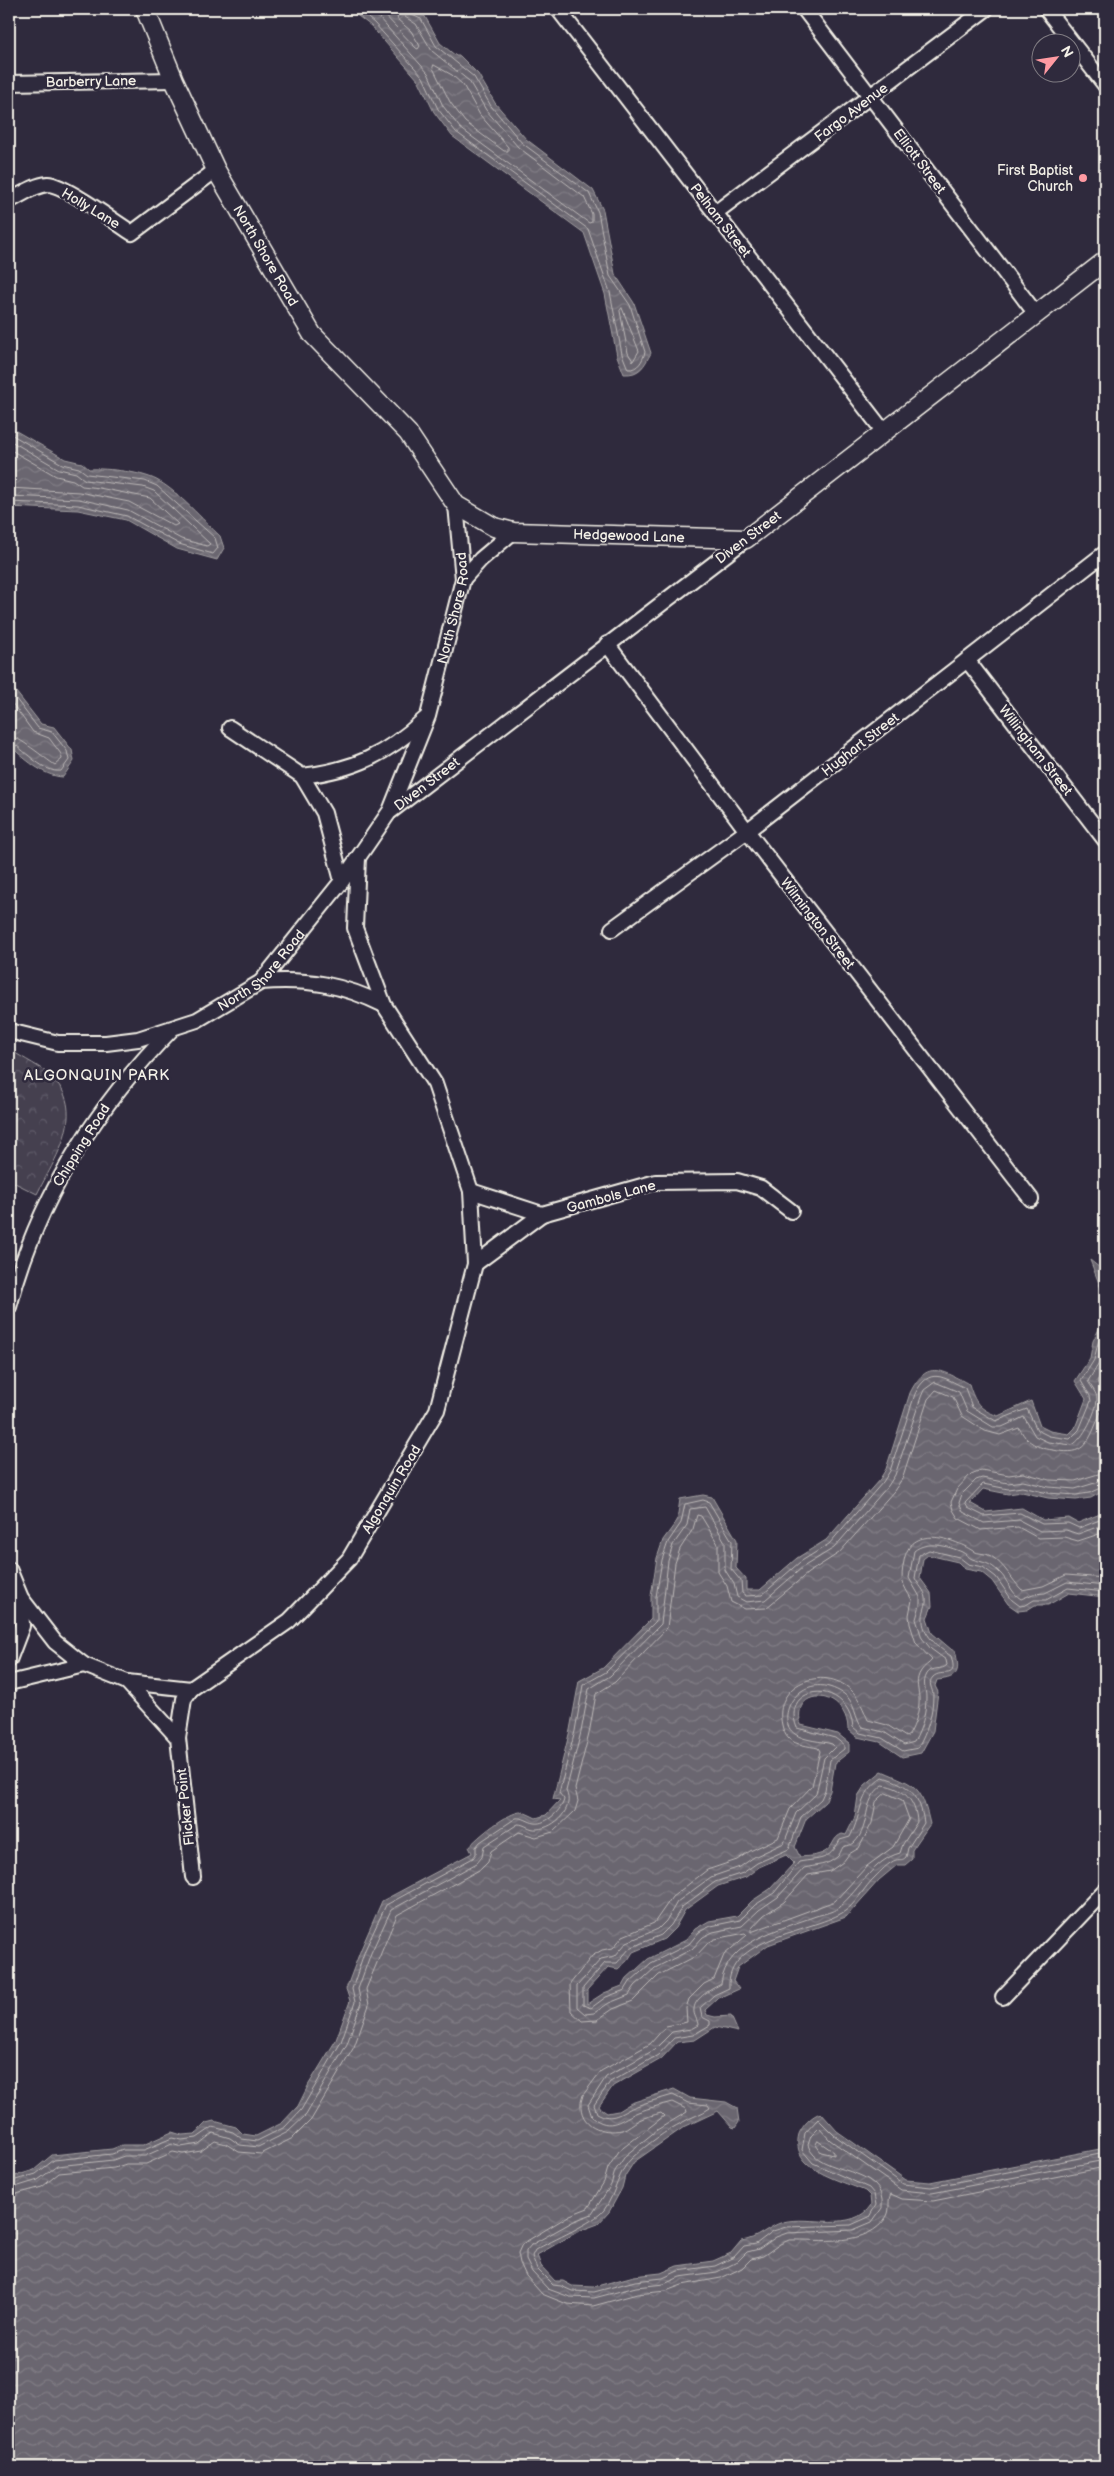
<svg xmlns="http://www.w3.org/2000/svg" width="1114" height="2476" viewBox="0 0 1114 2476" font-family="'Balsamiq Sans',sans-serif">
<defs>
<pattern id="forest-crowns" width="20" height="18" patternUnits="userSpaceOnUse" patternTransform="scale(1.25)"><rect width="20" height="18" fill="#454050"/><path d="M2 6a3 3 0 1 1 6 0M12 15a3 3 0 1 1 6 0" fill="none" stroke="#605c69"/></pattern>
<pattern id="water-waves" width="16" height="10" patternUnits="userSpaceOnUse" patternTransform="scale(1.25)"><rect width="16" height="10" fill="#6a6670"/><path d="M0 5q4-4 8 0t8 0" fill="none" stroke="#807c84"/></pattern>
</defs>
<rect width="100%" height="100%" fill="#2f2a3d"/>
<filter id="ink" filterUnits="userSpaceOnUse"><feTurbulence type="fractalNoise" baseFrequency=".02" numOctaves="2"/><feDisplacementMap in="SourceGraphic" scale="10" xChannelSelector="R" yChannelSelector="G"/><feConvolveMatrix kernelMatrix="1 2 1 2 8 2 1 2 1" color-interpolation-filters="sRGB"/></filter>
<g filter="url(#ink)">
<path fill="url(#forest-crowns)" stroke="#9c989c" d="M 9,1049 C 22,1058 44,1068 54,1079 C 87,1114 54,1160 37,1194 L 9,1180 Z"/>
<g fill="url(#water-waves)" stroke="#a19ea0" fill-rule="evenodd">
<path d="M 349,9 L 412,9 L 415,12 L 423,13 L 440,43 L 456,56 L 460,56 L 478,74 L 495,103 L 526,139 L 593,190 L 603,210 L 615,274 L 634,303 L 651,353 C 644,366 640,375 624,374 L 617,356 L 605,294 L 584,233 L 452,136 L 434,112 L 419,81 L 371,26 Z"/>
<path d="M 9,427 L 65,459 L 82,463 L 89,469 C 107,468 145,472 160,482 C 178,492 204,521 220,536 L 224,548 L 217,560 L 177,549 L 126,520 L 78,510 L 9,507 Z"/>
<path d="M 9,683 L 41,724 L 54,727 L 72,750 L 74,761 L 63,777 C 42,776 24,758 9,745 Z"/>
<polygon points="1090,1260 1105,1272 1105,1299"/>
<path d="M 1105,1317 L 1105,1490 L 1091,1498 L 1076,1500 L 1048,1498 L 1022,1492 L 1008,1494 L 983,1489 L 970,1503 L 986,1512 L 1022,1508 L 1043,1520 L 1069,1518 L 1078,1523 L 1105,1512 L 1105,1597 L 1069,1593 L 1048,1605 L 1035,1605 L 1027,1610 L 1018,1611 L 1008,1604 L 992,1581 L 981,1572 L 965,1569 L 958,1562 L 928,1555 L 923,1559 L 920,1578 L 931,1593 L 932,1606 L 927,1618 L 932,1633 L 952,1650 L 955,1650 C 960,1671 960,1678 937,1680 L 935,1686 L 938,1692 L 933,1731 L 921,1753 L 902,1757 L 880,1742 L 857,1737 L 848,1729 C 847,1689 790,1685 801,1725 L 838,1734 L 849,1743 L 849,1752 L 835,1763 L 830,1791 L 825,1802 L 806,1819 L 795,1847 L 800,1857 C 810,1856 825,1856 831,1846 C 835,1840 835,1837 842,1834 L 846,1835 L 855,1817 L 858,1796 L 865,1785 L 882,1771 C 917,1786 921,1785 930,1824 L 912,1850 L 912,1859 L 905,1865 L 897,1865 L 879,1880 L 846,1917 L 768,1945 L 738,1967 L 733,1981 L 739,1989 L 717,1999 L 705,2010 L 707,2015 L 715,2017 L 731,2016 L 738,2032 L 715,2027 L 695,2040 L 677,2042 L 661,2059 L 613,2086 L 599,2106 L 601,2109 L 607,2113 L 618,2111 L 631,2103 L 674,2089 L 690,2098 L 726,2102 L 737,2108 L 739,2122 L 735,2128 L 732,2127 L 718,2111 L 684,2127 L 634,2162 L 625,2176 L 622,2188 L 609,2212 L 598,2224 L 579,2231 L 537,2255 L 541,2266 L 555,2281 L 563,2281 L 572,2286 L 593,2287 L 634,2276 L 661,2273 L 677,2266 L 713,2261 L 731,2253 L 741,2241 C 758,2239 767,2227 783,2222 C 810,2215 853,2233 871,2205 L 870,2196 L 865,2191 C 841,2180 789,2170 799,2134 C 802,2126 812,2115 821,2113 L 837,2131 L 906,2180 L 930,2182 L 1105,2148 L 1105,2467 L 9,2467 L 9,2178 L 34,2170 L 52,2155 L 112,2149 L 122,2145 L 143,2145 L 172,2132 L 182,2135 L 195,2134 L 206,2123 L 214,2121 L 236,2127 L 243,2134 L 256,2136 L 282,2123 L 298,2106 L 309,2084 L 336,2040 L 350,2001 L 346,1989 L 361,1949 L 382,1901 L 472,1853 L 469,1847 C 477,1837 509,1811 522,1812 C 526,1813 532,1816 536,1818 L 546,1815 L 560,1800 L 553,1799 L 570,1730 L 579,1681 L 603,1668 L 651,1619 L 651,1596 L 657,1558 L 663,1540 L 677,1521 L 680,1499 L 703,1495 L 712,1497 L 737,1540 L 736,1568 L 746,1579 L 746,1590 L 760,1590 L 797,1558 L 826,1540 L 880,1479 L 886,1469 L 910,1393 C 927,1358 943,1371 969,1384 C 975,1403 979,1409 998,1416 L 1031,1401 L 1040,1426 L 1050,1431 L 1069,1434 L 1075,1428 L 1086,1399 L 1075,1381 L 1090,1358 L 1093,1341 ZM 786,1855 L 794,1863 L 770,1889 L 752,1901 L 737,1916 L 709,1921 L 695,1929 L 686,1940 L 648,1959 L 626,1979 L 622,1986 L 604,1993 L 587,2004 L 587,1990 L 608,1967 L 618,1969 L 628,1960 L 633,1952 L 664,1939 L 675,1928 L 685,1910 L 718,1886 L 746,1877 L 759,1867 Z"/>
</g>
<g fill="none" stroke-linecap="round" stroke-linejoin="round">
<g stroke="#bdb9b8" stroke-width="1">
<path d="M 357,9 L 374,23 L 423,77 L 438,109 L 456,132 L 588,229 L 610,292 L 622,354 L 628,369 C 638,370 643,360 645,352 L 630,305 L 610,276 L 598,212 L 589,193 L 522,143 L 491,106 L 474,77 L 436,46 L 421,19 L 412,15 L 409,9"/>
<polyline points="367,9 379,18 428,73 443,106 460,128 589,223 592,222 592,214 584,197 518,147 486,110 469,81 432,51 416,24 405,17 403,9"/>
<polyline points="379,9 416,48 418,49 420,46 411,31 398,20 395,9"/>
<polygon points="434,65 452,75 463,85 480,115 508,147 508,151 504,151 465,122 450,102 433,68"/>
<polygon points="622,308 639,351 633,361 628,353 620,311"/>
<polyline points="9,433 62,464 79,468 87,474 145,481 157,486 215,538 218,548 213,554 179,544 127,516 78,505 9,502"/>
<polyline points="9,440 59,469 76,473 85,480 143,487 154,491 210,544 207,546 181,539 128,510 79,499 9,496"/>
<polyline points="9,449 56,476 73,480 82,486 99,488 150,498 178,524 174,526 129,502 79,492 9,488"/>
<path d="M 9,690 L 38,728 L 52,732 L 67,751 L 69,760 L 61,771 C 44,773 26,752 13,743 L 9,742"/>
<path d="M 9,699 L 33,732 L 49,738 L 61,754 L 62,759 L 55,765 C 44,758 19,736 9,736"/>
<polyline points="1105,1472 1075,1481 1050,1480 1023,1473 1009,1475 981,1470 971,1474 957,1489 951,1502 953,1510 958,1518 981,1530 1018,1527 1038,1538 1064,1537 1078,1541 1105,1532"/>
<polyline points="1105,1480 1075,1489 1049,1487 1023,1481 1008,1483 982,1478 976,1480 962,1494 959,1503 963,1512 984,1523 1019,1520 1040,1531 1066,1530 1078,1534 1105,1524"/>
<polyline points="1105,1486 1089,1493 1076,1495 1048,1493 1022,1487 1008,1489 983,1484 965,1503 968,1508 984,1516 1020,1513 1042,1524 1068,1523 1079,1528 1105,1518"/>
<path d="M 1105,1578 L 1066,1575 L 1043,1586 L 1022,1590 C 1011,1579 1005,1565 991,1556 C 986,1553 978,1554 973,1551 C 951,1537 910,1525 904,1561 C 900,1581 902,1583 912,1600 L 909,1615 L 910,1624 L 916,1643 L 932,1660 C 929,1664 924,1666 921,1671 C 915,1680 918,1687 919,1697 C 920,1710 915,1725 909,1735 L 906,1737 L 887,1725 L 868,1720 C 864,1711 859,1697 851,1690 C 823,1664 772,1684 782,1725 C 783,1730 785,1735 789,1739 C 796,1745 809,1746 818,1748 L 820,1751 L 812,1786 L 790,1809 L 778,1838 L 750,1851 L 737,1860 L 707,1870 L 672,1897 L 654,1923 L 623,1936 L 613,1948 L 602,1950 L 592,1956 L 570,1984 L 571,2011 L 582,2021 L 597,2020 L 613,2009 L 633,2001 L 659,1975 L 696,1956 L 708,1943 L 715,1939 L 745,1933 L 747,1935 L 724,1955 L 714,1979 L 704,1984 L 689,1999 L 686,2008 L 687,2022 L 666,2026 L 650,2044 L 601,2071 L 583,2095 L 581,2102 C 579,2126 602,2134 622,2130 C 628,2128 633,2123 639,2120 C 645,2117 654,2115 661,2113 L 664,2116 L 619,2151 L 608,2168 L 604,2182 L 588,2208 L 570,2215 L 522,2244 L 518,2253 L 520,2263 L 526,2276 L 542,2294 L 567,2304 L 593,2306 L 637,2294 L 666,2291 L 682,2285 L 721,2278 L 742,2268 L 751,2259 L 763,2256 L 780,2244 L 789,2240 C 820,2239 868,2248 887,2216 C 891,2208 887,2200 891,2194 L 902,2199 L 933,2201 L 1105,2167"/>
<path d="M 1105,1586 L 1067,1582 L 1045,1593 L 1033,1594 L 1021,1599 C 1011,1593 1008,1580 999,1572 C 989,1562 984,1563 972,1559 C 968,1557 966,1554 962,1552 C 948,1546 927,1540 914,1551 L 909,1578 L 920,1597 L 920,1605 L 916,1619 L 922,1638 L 931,1649 L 946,1660 L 947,1665 C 942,1671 932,1666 927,1674 C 922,1683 926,1689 926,1697 C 926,1713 922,1728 914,1742 L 904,1745 L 884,1732 L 862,1727 C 855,1720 855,1701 844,1694 C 800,1665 772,1719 795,1734 C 804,1741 822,1741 832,1744 L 835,1747 L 824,1758 L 816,1794 L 796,1813 L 784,1843 L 754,1857 L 740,1867 L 711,1877 L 677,1902 L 666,1921 L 658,1929 L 627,1942 L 615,1956 L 601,1959 L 577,1986 L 577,2007 L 585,2014 L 594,2013 L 609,2003 L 629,1995 L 635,1986 L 655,1968 L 692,1949 L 703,1937 L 713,1932 L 742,1926 L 759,1910 L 778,1897 L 804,1868 C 816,1865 827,1866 837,1857 C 840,1855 841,1850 843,1847 C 846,1845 851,1846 854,1843 C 872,1825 860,1802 883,1785 C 904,1788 916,1801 917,1822 L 903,1844 L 900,1853 C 873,1860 860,1889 840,1906 C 835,1912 823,1914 816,1916 C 781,1929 726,1941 721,1984 C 712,1989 695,1997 694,2009 C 693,2015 698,2020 698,2025 L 691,2029 L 672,2032 L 654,2050 L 606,2077 L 588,2105 L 592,2117 C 611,2132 621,2119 638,2112 C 649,2108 661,2105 672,2102 L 686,2109 L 687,2112 L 657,2130 L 626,2155 L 615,2171 L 611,2185 L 592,2214 L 574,2221 L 531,2245 L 526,2251 L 526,2260 L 532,2272 L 548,2289 L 570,2297 L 594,2298 L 636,2287 L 664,2284 L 680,2277 L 717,2272 L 737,2262 L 747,2252 L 759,2249 L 776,2237 L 787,2233 L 853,2230 L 872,2222 L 882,2208 C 887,2163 817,2177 808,2145 L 811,2136 L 819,2128 L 830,2140 L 901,2190 L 932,2193 L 1105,2160"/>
<path d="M 1105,1592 L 1068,1588 L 1046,1600 L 1034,1600 L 1026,1605 L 1020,1606 L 1012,1600 L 996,1577 L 983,1567 L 968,1564 L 959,1557 L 929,1550 L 919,1555 L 915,1578 C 918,1585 925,1590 926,1598 C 927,1606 923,1610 923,1617 C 921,1634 939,1648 951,1656 C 959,1682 942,1668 933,1677 C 927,1683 933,1689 933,1695 C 933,1714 927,1732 918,1748 L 903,1751 L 882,1738 L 860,1733 L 853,1727 C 848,1677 779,1684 797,1728 L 835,1738 L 844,1745 L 844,1749 L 830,1760 L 825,1790 L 821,1799 L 801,1817 L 789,1849 L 757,1863 L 743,1873 L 715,1882 L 682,1907 L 671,1925 L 661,1935 L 630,1948 L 617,1963 L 605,1963 L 583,1988 L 583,2005 L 591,2008 L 606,1997 L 625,1990 L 630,1982 L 651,1963 L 689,1944 L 699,1932 L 711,1926 L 740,1920 L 755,1905 L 774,1893 L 799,1862 C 821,1858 828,1862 840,1840 L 850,1837 C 863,1812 857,1795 883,1777 C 910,1785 920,1795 924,1823 L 908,1848 L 906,1857 C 902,1861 901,1859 896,1860 C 889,1862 880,1872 875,1877 C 864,1887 855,1906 842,1913 C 809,1932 726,1938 729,1988 L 714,1995 L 700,2008 L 702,2017 L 710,2021 L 710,2025 L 693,2035 L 674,2038 L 658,2055 L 610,2082 L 594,2105 L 597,2113 C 613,2122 620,2113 634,2107 C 646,2102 660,2099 673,2095 L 688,2103 L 708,2105 L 710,2108 C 702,2114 691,2117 683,2122 C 665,2131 648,2144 633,2157 C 618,2170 616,2194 604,2210 C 595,2222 551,2241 535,2250 L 532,2256 L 537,2269 L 553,2285 L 561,2286 L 572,2291 L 594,2292 L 635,2281 L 663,2278 L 678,2271 L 715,2266 L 734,2257 L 744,2246 L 756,2244 L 773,2231 L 786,2227 L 851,2225 L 869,2217 L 876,2205 L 874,2194 L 869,2188 L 813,2163 L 802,2150 L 805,2133 L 818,2119 L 834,2135 L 903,2184 L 931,2187 L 1105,2153"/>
<polygon points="886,1793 902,1800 909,1819 893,1847 867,1866 835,1901 751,1932 751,1929 764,1915 784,1902 808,1875 830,1871 843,1862 849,1854 859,1848 872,1823 876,1802"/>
<polygon points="818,2141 834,2152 834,2155 821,2152 816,2145"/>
<path d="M 9,2182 L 36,2174 L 54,2160 L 112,2154 L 123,2150 L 144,2150 L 172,2138 L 182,2140 L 197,2138 L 213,2127 L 233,2132 L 242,2139 L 257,2141 L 285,2127 L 301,2110 L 341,2042 L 355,2002 L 352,1989 L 365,1950 L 386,1905 L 473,1858 L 476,1854 L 476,1847 L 480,1842 L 516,1818 C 524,1817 528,1822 535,1823 C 546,1825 563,1809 564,1799 L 559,1793 L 575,1731 L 583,1685 L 606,1672 L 656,1621 L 656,1597 L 662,1560 L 668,1542 L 681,1523 L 685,1504 L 703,1500 L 709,1502 L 732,1541 L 731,1569 L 741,1581 L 742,1593 L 746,1596 L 762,1595 L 800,1562 L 829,1544 L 883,1482 L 890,1471 L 915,1394 C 929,1366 943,1377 965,1388 L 972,1407 L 996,1421 L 1027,1409 L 1037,1430 L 1049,1436 L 1070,1439 L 1079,1430 L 1091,1401 L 1090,1396 L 1081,1381 L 1094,1360 L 1098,1343 L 1105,1328"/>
<path d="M 9,2189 L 38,2180 L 57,2166 L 113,2160 L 124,2156 L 145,2156 L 172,2144 L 181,2147 L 199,2144 L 213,2133 L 230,2138 L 240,2145 L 258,2147 L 288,2132 L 306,2115 L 347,2044 L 361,2003 L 358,1989 L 371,1953 L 391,1910 L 477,1863 L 482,1857 L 484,1846 L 518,1824 C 525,1824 530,1830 537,1829 C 555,1828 575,1808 566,1791 L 581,1732 L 589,1689 L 610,1676 L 661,1624 L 668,1561 L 673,1545 L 687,1525 L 690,1509 L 705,1507 L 725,1542 L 725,1570 L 734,1584 L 737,1597 L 746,1602 L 765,1600 L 803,1567 L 834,1548 L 888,1486 L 895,1475 L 921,1397 L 924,1390 L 935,1382 L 959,1392 L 967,1411 L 993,1427 L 1002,1427 L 1024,1417 L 1035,1436 L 1048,1442 L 1072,1445 C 1083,1440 1097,1411 1097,1399 C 1097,1393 1091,1387 1088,1381 L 1100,1362 L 1105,1342"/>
<path d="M 9,2196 L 42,2187 L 59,2173 L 114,2168 L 126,2164 L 146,2164 L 173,2152 L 183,2154 L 201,2151 L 215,2141 L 226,2144 L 239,2152 L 261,2154 L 293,2138 L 311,2120 L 354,2047 L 369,2005 L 366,1989 L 397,1915 L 481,1869 L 488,1862 L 491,1851 L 519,1832 L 536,1837 L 553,1832 L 575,1811 L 578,1801 L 575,1789 L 589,1734 L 596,1694 L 615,1682 L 667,1628 L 675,1563 L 680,1549 L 693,1529 L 697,1515 L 701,1516 L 718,1544 L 718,1572 L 727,1586 L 731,1602 L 745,1609 L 766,1608 L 808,1573 L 839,1553 L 894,1491 L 902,1479 L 928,1399 L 936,1390 L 953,1397 L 962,1416 L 985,1431 L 1000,1435 L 1019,1428 C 1022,1432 1024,1437 1028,1440 C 1035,1446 1044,1449 1053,1450 C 1079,1455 1086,1449 1096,1424 C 1104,1404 1107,1401 1097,1381 L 1105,1368"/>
</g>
<defs>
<g id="minor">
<polyline points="558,9 884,432"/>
<polyline points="804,9 1036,314"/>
<polyline points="1046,9 1105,85"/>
<polyline points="9,83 174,80"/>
<path d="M 9,201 C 21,195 34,185 48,184 C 63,184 117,223 132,233 L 216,170"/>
<polyline points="715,213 986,9"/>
<polyline points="463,579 481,559 513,532"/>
<polyline points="607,644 747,831 1031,1199"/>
<polyline points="967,660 1105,840"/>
<polyline points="230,728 302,776 324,813 342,881"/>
<path d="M 302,776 C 354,770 386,755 425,719"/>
<path id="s1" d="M 391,811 L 746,539"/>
<polyline points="612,929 747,831 1105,553"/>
<path d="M 261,982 C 307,978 344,985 384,1005"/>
<path id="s2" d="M 9,1031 L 58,1043 L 106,1043 L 138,1039 L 197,1020 L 261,982 L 342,881 L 390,811 L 428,716 L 463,579 L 456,505"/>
<polyline points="471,1191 542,1214 656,1182 737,1181 761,1188 791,1211"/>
<polyline points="475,1264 542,1214"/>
<path d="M 9,1307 C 37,1200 94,1109 171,1030"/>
<polyline points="9,1569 21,1598 55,1642 84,1665 127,1682 191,1689 289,1621 349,1559 437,1410 475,1264 471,1191 435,1084 384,1005 355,928 358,858"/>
<polyline points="9,1660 22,1626 21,1598"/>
<polyline points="127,1682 178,1738 193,1877"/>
<polyline points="9,1683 84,1665"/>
<polyline points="178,1738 184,1699 191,1689"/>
<polyline points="1003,1997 1105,1890"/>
</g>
<g id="tertiary">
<path id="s3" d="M 145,9 L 174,80 L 216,170 L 312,334 L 408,433 L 456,505 L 494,527 L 513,532 L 746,539 L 1105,261"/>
</g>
</defs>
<use href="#minor" stroke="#f4f1e8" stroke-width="18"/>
<use href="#tertiary" stroke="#f4f1e8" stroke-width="21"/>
<use href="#minor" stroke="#2f2a3d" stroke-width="14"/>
<use href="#tertiary" stroke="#2f2a3d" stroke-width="18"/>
</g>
</g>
<circle fill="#ff9aa2" stroke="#2f2a3d" stroke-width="2" cx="1083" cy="178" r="5"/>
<g text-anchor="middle" stroke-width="5" stroke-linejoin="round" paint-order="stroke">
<g font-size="14" fill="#f4f1e8" stroke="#2f2a3d">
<text transform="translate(91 81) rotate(-1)" y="5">Barberry Lane</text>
<text transform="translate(851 112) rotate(-37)" y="5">Fargo Avenue</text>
<text transform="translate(920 161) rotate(53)" y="5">Elliott Street</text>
<text transform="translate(91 208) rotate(31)" y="5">Holly Lane</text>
<text transform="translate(721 220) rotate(52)" y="5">Pelham Street</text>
<text dy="5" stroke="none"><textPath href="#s3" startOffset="275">North Shore Road</textPath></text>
<text dy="5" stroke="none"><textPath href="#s3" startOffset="770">Hedgewood Lane</textPath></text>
<text transform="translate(748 537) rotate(-37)" y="5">Diven Street</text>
<text dy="5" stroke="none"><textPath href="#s2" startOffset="695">North Shore Road</textPath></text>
<text transform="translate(860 744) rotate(-38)" y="5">Hughart Street</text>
<text transform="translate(1036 750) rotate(52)" y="5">Willingham Street</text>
<text dy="5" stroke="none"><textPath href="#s1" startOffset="45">Diven Street</textPath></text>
<text transform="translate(818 923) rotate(52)" y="5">Wilmington Street</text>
<text dy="5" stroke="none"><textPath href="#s2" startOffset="275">North Shore Road</textPath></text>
<text transform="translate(81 1145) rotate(-58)" y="5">Chipping Road</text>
<text transform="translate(611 1196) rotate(-15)" y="5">Gambols Lane</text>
<text transform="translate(391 1489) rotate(-59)" y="5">Algonquin Road</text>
<text transform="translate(185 1807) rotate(-96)" y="5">Flicker Point</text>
</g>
<g font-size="14" fill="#f4f1e8" stroke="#2f2a3d" text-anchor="end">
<text x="1073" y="175">First Baptist<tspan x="1073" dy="16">Church</tspan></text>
</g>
<g font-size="15" letter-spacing="1" fill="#f4f1e8" stroke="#2f2a3d">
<text x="97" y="1080">ALGONQUIN PARK</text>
</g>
</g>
<rect width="1114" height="2476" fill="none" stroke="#2f2a3d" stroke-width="30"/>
<rect x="15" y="15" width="1084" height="2446" fill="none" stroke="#f4f1e8" stroke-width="2" filter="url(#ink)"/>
<g transform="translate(1056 58) rotate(60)"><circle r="24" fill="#2f2a3d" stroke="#7e7a81"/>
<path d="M0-4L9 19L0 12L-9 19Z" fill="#ff9aa2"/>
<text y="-8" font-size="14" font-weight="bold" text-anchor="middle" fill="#f4f1e8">N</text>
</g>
</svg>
